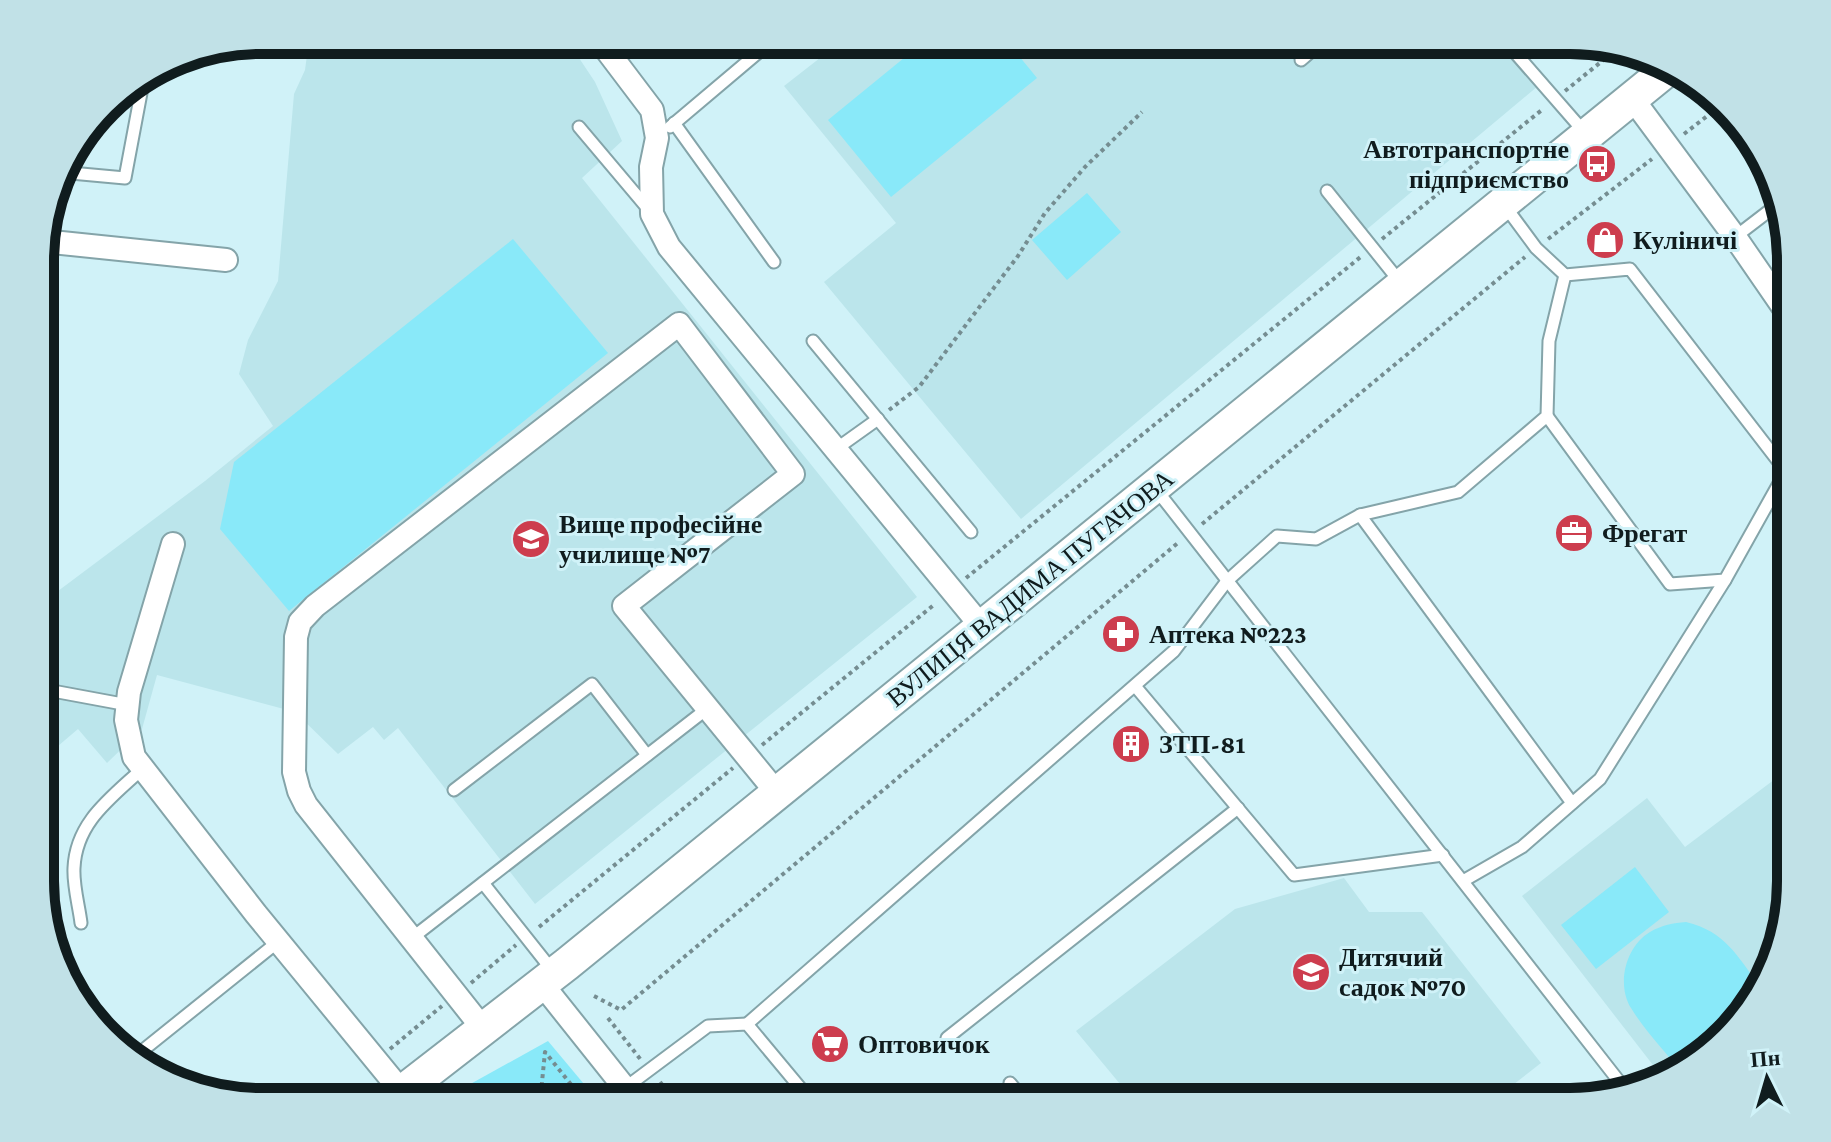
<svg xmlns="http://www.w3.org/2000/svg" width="1831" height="1142" viewBox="0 0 1831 1142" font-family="'Crimson Pro',serif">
<rect width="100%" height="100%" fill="#d0f2f8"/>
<g fill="#bbe5eb">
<polygon points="309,40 567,40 595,82 622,141 582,178 917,597 535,904 398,728 384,740 373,727 338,754 295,712 157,675 142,729 107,763 78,729 51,752 42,741 42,603 205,481 273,426 239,374 248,340 278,281 294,94 305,70"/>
<polygon points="843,40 1497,40 1538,86 1021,519 824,282 896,223 784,86"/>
<polygon points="1791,767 1791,895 1754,1003 1681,1072 1663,1078 1522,896 1647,798 1685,847"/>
<polygon points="1344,878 1369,912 1422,912 1541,1063 1491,1102 1135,1102 1076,1031 1235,909"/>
</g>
<g fill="#89e9f9">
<polygon points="926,40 1006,40 1037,78 891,197 828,120"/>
<polygon points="1087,193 1121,232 1067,280 1032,240"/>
<polygon points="513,239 608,353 289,611 220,529 234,462"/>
<polygon points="1635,867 1669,912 1596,969 1561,925"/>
<path d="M 1686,922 C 1726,932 1736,955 1760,986 L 1754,1003 L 1681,1072 C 1665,1051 1645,1031 1631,1008 C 1616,984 1626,946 1650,932 C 1662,925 1673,923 1686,922 Z"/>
<polygon points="548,1041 599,1102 438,1102"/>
</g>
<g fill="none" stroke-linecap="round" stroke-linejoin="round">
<defs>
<g id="lane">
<polyline points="1504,40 1586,134"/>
<polyline points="212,50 214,50"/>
<polyline points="1301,60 1324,40"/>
<polyline points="674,123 774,262"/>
<polyline points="579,127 649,210"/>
<polyline points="670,127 773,40"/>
<polyline points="60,172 125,178 144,77"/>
<polyline points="1327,191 1400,282"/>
<polyline points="1505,206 1536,248 1565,275 1630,269 1785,470"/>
<polyline points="1735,237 1778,204"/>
<polyline points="813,341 971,532"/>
<polyline points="1547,416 1670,584 1725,580 1791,462"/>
<polyline points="836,449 878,419"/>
<polyline points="1155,488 1625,1089"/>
<polyline points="1360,515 1458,492 1547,416 1549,341 1565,275"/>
<polyline points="1135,686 1294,875 1443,855"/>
<polyline points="42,689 128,705"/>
<polyline points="454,790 592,684 647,755"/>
<polyline points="1463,881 1522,847 1600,779 1725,580"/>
<polyline points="483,883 552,970"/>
<path d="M 81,923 C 79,906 73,886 74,868 C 76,822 111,798 142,769"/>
<polyline points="412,938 708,708"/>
<polyline points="747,1024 1174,651 1227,581 1277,536 1316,539 1360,515 1572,803"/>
<polyline points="947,1038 1238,808"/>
<polyline points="132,1059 279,941"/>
<polyline points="1010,1083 1026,1102"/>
<polyline points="625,1088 708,1026 747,1024 812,1102"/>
<polyline points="1611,1093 1622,1085"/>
</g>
<g id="street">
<polyline points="599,40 652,110 657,138 651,167 652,214 669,247 982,627"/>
<polyline points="1632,98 1735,237 1790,317"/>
<polyline points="42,241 226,260"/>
<polyline points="173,544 129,692 126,720 134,757 256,914 402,1092"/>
<polyline points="542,984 636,1102"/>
<polyline points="484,1030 306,805 299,791 294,772 296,637 300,622 315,606 679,324 793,474 624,606 777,793"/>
</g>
<polyline id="secondary" points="389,1102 567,964 1668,69"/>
</defs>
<use href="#lane" stroke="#84a4a9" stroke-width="15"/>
<use href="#street" stroke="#84a4a9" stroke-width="26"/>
<use href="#secondary" stroke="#84a4a9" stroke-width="36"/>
<g stroke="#758d91" stroke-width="4" stroke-dasharray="4 4" stroke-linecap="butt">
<polyline points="1565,91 1612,53"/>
<polyline points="1684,134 1720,106"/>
<polyline points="1382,239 1543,109"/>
<polyline points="1548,239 1652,159"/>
<polyline points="889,410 919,387 1018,256 1045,213 1085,167 1142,112"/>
<polyline points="1202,524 1525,257"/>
<polyline points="966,578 1363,255"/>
<polyline points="762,745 935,604"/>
<polyline points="539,927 733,768"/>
<polyline points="471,983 516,945"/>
<polyline points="594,996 621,1010 1179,542"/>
<polyline points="608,1018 641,1060"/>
<polyline points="390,1049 442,1006"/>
<polyline points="660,1082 676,1102"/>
<polyline points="540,1102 545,1052 585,1102"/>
</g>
<use href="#lane" stroke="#fff" stroke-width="11"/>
<use href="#street" stroke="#fff" stroke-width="22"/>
<use href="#secondary" stroke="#fff" stroke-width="32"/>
</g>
<defs>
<symbol id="bus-disc" viewBox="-11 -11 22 22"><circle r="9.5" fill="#cd3d4e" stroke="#d0f2f8"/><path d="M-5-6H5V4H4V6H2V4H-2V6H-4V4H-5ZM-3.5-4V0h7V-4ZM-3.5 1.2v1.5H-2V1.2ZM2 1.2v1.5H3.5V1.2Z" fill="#fff"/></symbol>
<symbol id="shop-disc" viewBox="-11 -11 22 22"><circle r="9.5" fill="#cd3d4e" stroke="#d0f2f8"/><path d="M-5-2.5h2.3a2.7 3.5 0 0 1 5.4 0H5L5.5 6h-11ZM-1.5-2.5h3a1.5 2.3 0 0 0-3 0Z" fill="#fff"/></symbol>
<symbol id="office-disc" viewBox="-11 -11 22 22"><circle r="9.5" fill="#cd3d4e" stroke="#d0f2f8"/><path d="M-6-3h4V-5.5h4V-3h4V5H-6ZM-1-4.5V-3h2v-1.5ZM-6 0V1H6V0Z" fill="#fff"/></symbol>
<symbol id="university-disc" viewBox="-11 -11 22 22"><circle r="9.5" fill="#cd3d4e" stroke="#d0f2f8"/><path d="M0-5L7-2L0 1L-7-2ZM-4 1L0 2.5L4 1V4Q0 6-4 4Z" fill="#fff"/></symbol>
<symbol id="pharmacy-disc" viewBox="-11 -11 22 22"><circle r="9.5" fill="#cd3d4e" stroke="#d0f2f8"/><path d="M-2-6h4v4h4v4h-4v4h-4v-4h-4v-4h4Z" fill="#fff"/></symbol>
<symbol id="building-disc" viewBox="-11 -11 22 22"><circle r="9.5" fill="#cd3d4e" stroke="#d0f2f8"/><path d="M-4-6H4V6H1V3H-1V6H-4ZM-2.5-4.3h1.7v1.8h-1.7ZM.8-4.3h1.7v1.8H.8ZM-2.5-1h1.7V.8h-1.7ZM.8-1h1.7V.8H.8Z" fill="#fff"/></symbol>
<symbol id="school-disc" viewBox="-11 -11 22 22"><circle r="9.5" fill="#cd3d4e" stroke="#d0f2f8"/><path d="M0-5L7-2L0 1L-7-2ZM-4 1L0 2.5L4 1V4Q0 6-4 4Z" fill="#fff"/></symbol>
<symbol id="supermarket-disc" viewBox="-11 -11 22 22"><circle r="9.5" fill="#cd3d4e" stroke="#d0f2f8"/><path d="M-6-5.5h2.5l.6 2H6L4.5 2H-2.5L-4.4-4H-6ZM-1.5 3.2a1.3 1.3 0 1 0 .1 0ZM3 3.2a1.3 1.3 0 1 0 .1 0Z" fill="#fff"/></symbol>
</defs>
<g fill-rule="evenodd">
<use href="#bus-disc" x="1575" y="142" width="44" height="44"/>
<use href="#shop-disc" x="1583" y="218" width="44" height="44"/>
<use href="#office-disc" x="1552" y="511" width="44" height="44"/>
<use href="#university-disc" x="509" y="517" width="44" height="44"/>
<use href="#pharmacy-disc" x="1099" y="612" width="44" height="44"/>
<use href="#building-disc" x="1109" y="722" width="44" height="44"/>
<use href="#school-disc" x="1289" y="950" width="44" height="44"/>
<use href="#supermarket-disc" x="808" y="1022" width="44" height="44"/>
</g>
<g text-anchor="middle" stroke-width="6" stroke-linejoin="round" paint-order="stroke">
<g font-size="26" font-weight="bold" fill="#101c1e" stroke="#d0f2f8" text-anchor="start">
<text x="1569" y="158" text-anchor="end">Автотранспортне<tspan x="1569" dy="30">підприємство</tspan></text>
<text x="1633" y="249">Куліничі</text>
<text x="559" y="533">Вище професійне<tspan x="559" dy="30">училище №7</tspan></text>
<text x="1602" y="542">Фрегат</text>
<text x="1149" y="643">Аптека №223</text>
<text x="1159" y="753">ЗТП-81</text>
<text x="1339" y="966">Дитячий<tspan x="1339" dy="30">садок №70</tspan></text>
<text x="858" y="1053">Оптовичок</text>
</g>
<g font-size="26" fill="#101c1e" stroke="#d0f2f8">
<text transform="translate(1030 588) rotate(-39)" y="9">ВУЛИЦЯ ВАДИМА ПУГАЧОВА</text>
</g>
</g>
<path d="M0 0H1831V1142H0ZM261 54H1570A207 207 0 0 1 1777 261V881A207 207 0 0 1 1570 1088H261A207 207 0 0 1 54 881V261A207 207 0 0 1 261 54Z" fill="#c1e1e7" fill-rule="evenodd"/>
<path fill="none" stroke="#101c1e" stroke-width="10" d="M261 54H1570A207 207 0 0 1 1777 261V881A207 207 0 0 1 1570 1088H261A207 207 0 0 1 54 881V261A207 207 0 0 1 261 54Z"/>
<g transform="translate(1767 1078) rotate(355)" stroke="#d0f2f8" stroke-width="6" paint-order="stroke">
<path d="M0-6L14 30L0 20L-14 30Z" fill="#101c1e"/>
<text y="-12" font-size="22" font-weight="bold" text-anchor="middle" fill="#101c1e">Пн</text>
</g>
</svg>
